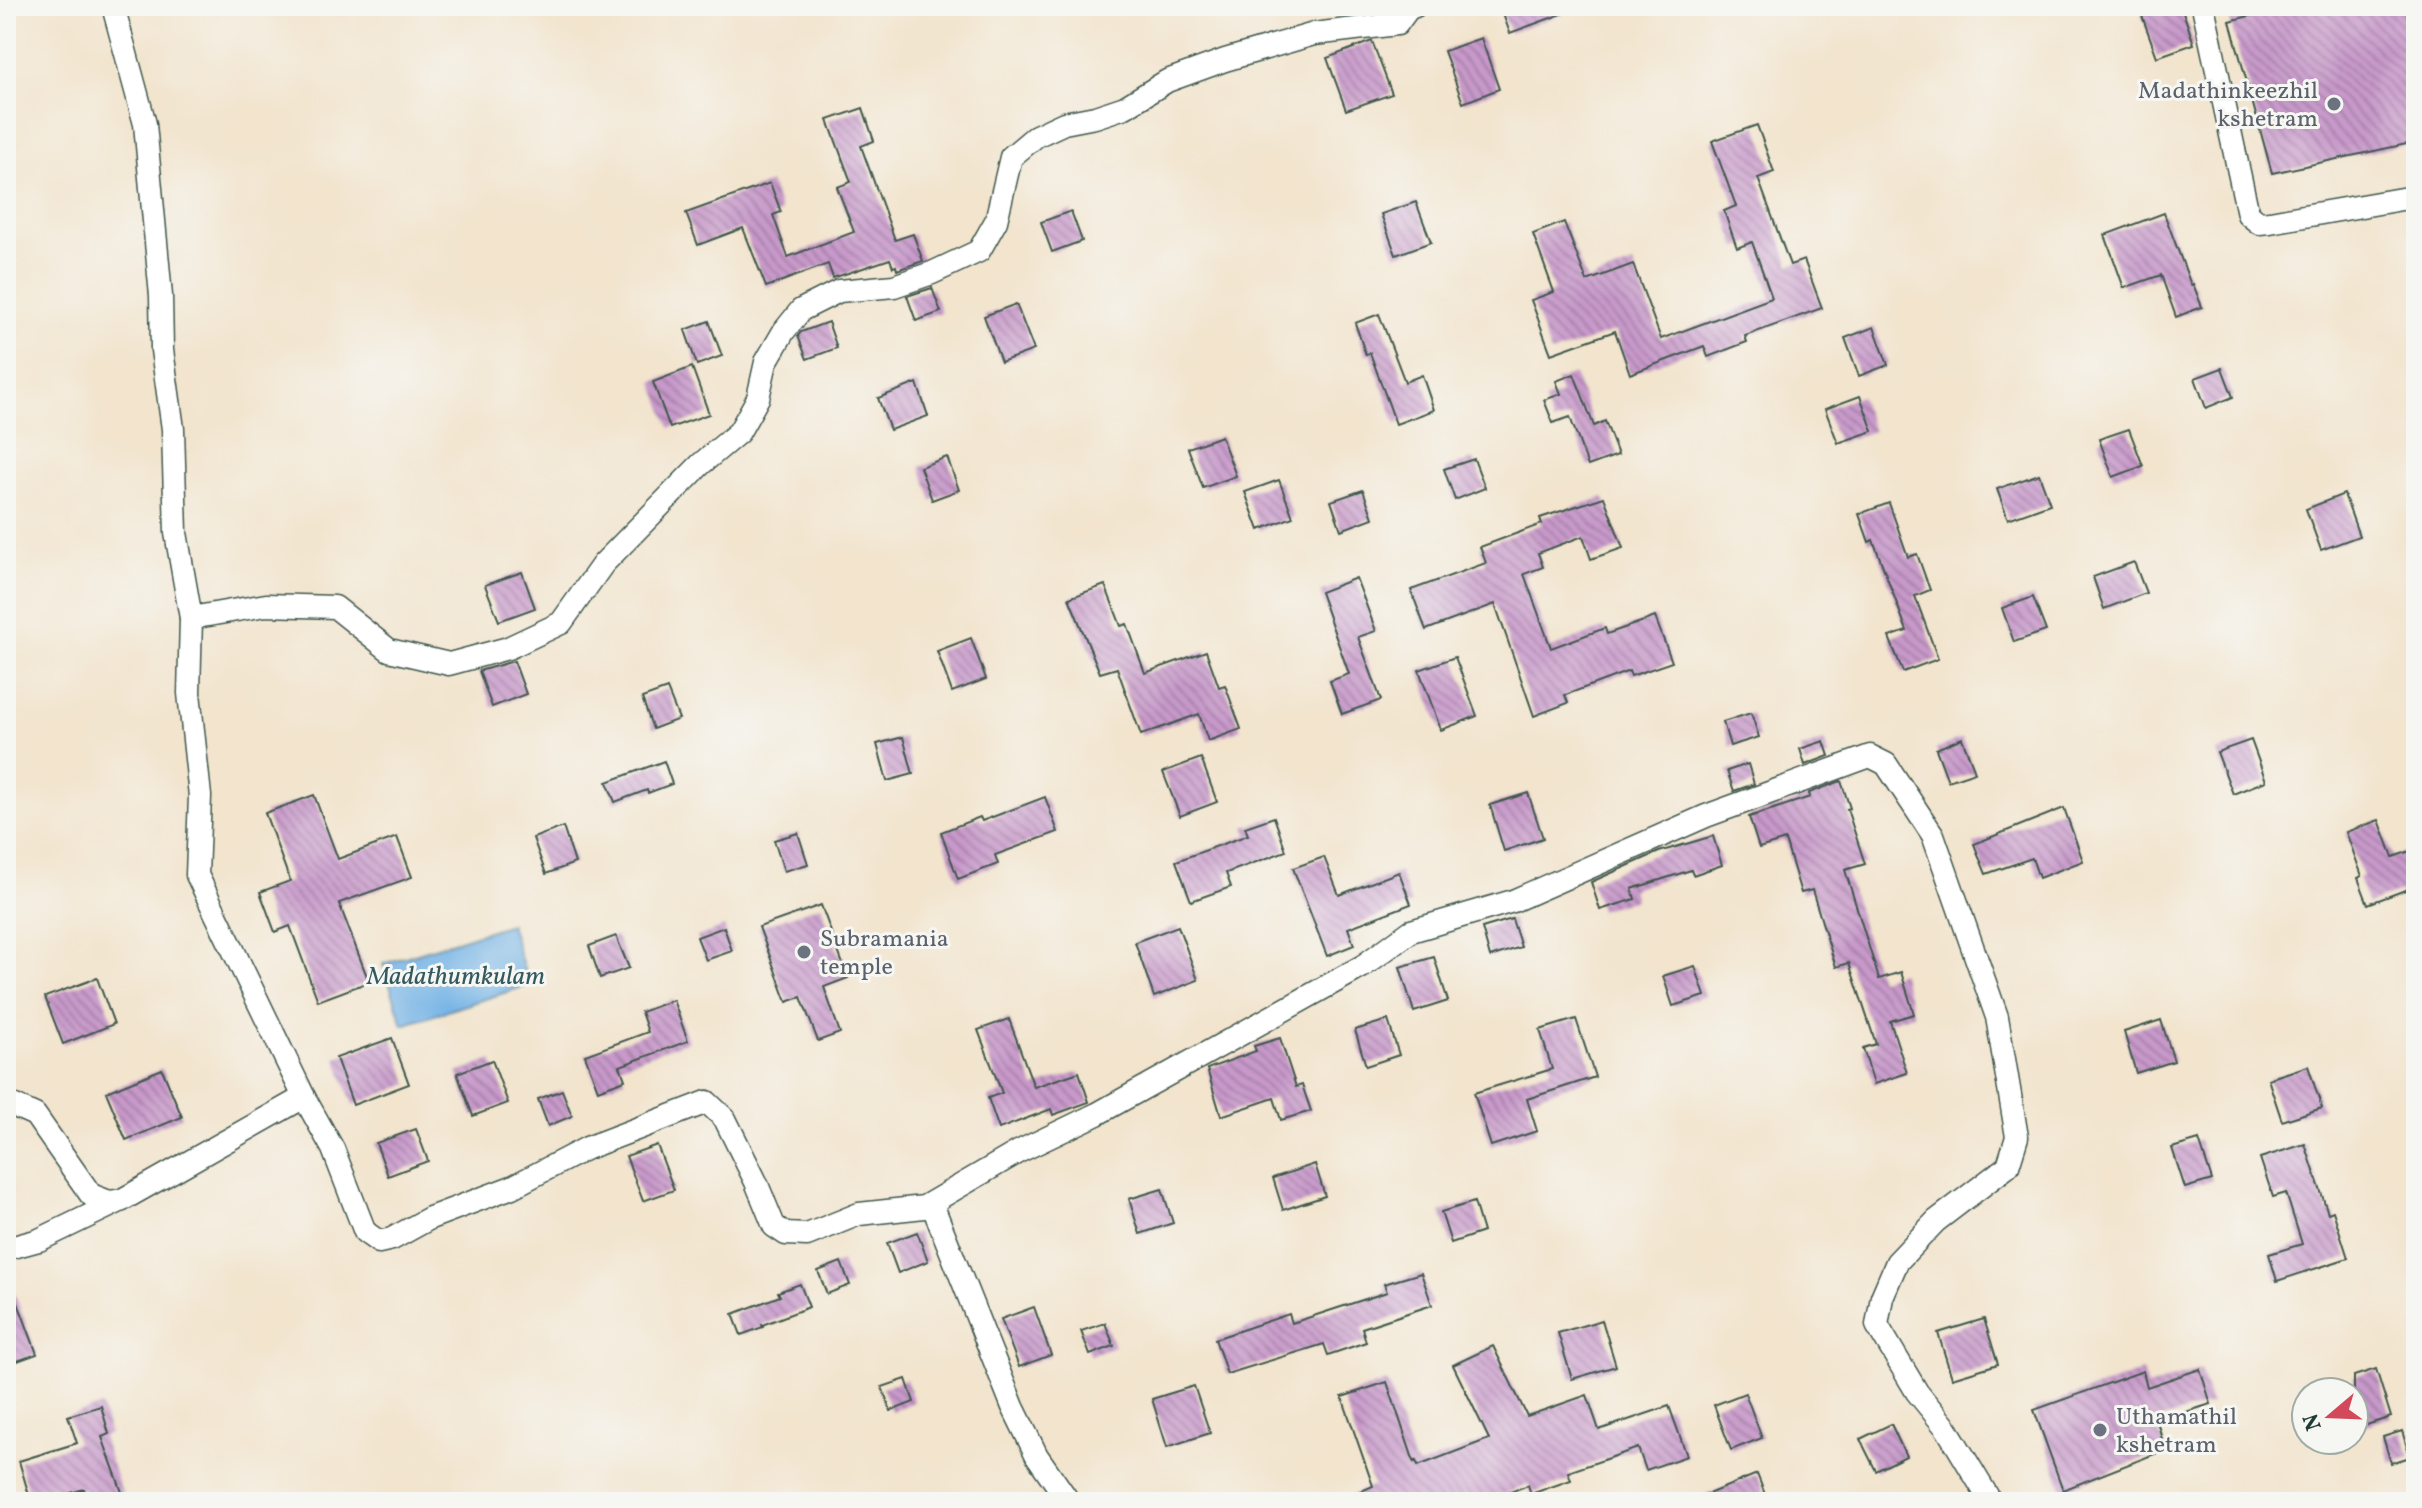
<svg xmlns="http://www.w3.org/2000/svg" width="2422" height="1508" viewBox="0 0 2422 1508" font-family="Vollkorn,serif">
<defs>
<pattern id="building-back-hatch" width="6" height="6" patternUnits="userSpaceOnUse" patternTransform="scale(2)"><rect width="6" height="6" fill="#c899ca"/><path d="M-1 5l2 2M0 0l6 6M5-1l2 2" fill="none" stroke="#a27ea5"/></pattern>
</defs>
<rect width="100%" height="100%" fill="#f6f6f2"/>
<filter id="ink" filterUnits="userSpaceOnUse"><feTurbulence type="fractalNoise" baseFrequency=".0125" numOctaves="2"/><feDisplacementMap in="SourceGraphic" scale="16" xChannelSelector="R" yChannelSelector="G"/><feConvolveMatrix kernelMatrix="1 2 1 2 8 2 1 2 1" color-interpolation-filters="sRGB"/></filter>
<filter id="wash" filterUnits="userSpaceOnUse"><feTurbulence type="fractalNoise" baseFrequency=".006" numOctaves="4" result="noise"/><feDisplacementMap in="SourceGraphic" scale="32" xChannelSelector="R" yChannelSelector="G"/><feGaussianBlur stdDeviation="1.8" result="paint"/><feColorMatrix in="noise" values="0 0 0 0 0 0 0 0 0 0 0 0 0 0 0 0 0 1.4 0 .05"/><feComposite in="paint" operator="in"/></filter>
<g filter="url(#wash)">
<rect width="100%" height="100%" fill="#f2e4cd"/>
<polygon fill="#71b1e5" stroke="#48778c" stroke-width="2" points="510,924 529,985 403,1025 383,964"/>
<g id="blocks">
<g fill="url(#building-back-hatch)">
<polygon points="1500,6 1577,6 1578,8 1510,33"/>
<polygon points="2159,6 2181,6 2194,44 2157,57 2141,13"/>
<polygon points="2287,6 2406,6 2416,66 2416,142 2272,173 2230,21"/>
<polygon points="1481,38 1499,89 1463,103 1444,51"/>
<polygon points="1372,41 1392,94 1346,110 1327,58"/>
<polygon points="863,108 874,141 861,146 895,240 913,234 923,261 897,270 896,266 893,267 890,259 833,278 828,264 766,287 743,228 698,245 686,213 770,183 781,212 773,215 788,257 854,232 837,187 851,182 828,120"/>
<polygon points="1757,125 1774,172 1758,178 1790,265 1804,260 1822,308 1745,336 1747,342 1708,357 1704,346 1630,374 1615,331 1551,354 1531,300 1554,292 1533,234 1564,222 1587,281 1633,264 1661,339 1772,298 1752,242 1737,248 1724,211 1736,206 1712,141"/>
<polygon points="1416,202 1431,242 1396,255 1381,214"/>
<polygon points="1071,211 1082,241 1052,252 1041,222"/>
<polygon points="2164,213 2191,285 2193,284 2202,307 2176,317 2161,275 2124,288 2105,235"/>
<polygon points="932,288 941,312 916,321 907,296"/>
<polygon points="1016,304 1034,350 1001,362 984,316"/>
<polygon points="1379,314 1405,382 1422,375 1434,410 1396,424 1370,353 1366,355 1355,323"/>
<polygon points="709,321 722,356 697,365 685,330"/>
<polygon points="828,322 837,348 807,359 798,336 801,332"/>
<polygon points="1874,327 1888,365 1859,376 1845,338"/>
<polygon points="692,367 709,414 670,428 653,382"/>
<polygon points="2222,368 2233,397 2206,408 2195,378"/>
<polygon points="1574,374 1594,426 1605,421 1618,455 1588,466 1570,417 1553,423 1544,400 1561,394 1556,381"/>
<polygon points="917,383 928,416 890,430 878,398"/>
<polygon points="1860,396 1873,431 1838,443 1825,409"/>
<polygon points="2129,429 2143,466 2113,477 2099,439"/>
<polygon points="1221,436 1236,476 1203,488 1188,448"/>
<polygon points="947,457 959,490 932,500 920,467"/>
<polygon points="1474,459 1485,488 1455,500 1444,469"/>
<polygon points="2039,474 2050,504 2008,519 1997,489"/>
<polygon points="1279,480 1293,517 1259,530 1245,492"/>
<polygon points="1363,490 1373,518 1341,530 1331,501"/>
<polygon points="2344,494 2359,536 2321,550 2306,509"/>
<polygon points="1604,497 1623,548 1591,559 1583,536 1538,553 1543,567 1524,574 1551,648 1605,628 1607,634 1655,617 1672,662 1631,676 1629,671 1565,695 1568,703 1534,716 1495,604 1426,630 1411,590 1486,563 1480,547 1542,524 1540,518"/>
<polygon points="1889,503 1908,557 1917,554 1930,590 1915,596 1938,659 1903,672 1889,637 1907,631 1873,540 1869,542 1859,514"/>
<polygon points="2134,562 2146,593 2104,609 2093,577"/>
<polygon points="522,572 535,608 499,621 485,585"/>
<polygon points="1356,578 1376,631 1358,637 1381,700 1342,714 1330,681 1349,674 1320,592"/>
<polygon points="1105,585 1121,626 1127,624 1145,673 1206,651 1219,687 1225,685 1241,729 1208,741 1199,714 1141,735 1117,668 1100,673 1069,598"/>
<polygon points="2033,597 2046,631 2014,642 2002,608"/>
<polygon points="971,638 986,679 952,692 937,651"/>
<polygon points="1455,657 1477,716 1441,730 1419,670"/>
<polygon points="514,661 526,694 492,707 479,671"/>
<polygon points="667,689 679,719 653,729 642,698"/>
<polygon points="1751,713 1759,737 1730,746 1723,722"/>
<polygon points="903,737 913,774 887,781 877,744"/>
<polygon points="1962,738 1975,772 1948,781 1936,749"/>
<polygon points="2251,740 2266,781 2233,794 2217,752"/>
<polygon points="1824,741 1829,756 1805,765 1800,749"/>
<polygon points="1201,758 1217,802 1180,816 1163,772"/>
<polygon points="664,761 672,784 648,793 647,790 615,802 607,782"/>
<polygon points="1748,764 1754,784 1734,791 1727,771"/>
<polygon points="1841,781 1850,808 1847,809 1865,864 1845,870 1879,979 1901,972 1914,1014 1890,1021 1907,1073 1874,1084 1863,1048 1876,1044 1849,963 1836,967 1812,890 1801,893 1785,840 1759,848 1749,817 1810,797 1809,793"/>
<polygon points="1528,793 1543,838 1504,851 1490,805"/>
<polygon points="314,795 338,859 397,837 412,877 339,903 369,982 318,1001 290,926 275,932 260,892 290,881 265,813"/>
<polygon points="1045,797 1058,832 995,855 998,864 958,879 941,832 980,817 982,821"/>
<polygon points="2064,808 2083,861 2039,878 2032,858 1986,874 1974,844"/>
<polygon points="1274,817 1286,851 1226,873 1231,887 1191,901 1176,861 1248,835 1245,827"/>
<polygon points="2379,820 2393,857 2416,849 2416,886 2368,904 2358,878 2362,876 2346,832"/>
<polygon points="563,827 575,863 546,874 533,838"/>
<polygon points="798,833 808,864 784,871 774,840"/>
<polygon points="1713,836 1722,865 1693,875 1691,870 1632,889 1635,899 1600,910 1591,882 1659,852"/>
<polygon points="1324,857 1339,895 1399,872 1411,904 1348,928 1354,945 1327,956 1293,868"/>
<polygon points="821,905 848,978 824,987 840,1033 818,1041 801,997 787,1002 759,927"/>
<polygon points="1512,919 1521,947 1490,957 1482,928"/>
<polygon points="1178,926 1198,980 1154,997 1135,942"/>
<polygon points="724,927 732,951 706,960 697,937"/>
<polygon points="616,936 629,968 600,978 589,946"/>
<polygon points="1434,957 1448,1001 1414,1012 1400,967"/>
<polygon points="1695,966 1705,996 1673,1006 1663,976"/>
<polygon points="97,978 114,1024 63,1044 45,997"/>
<polygon points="673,1000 688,1041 620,1066 625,1080 598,1090 585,1055 648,1032 641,1012"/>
<polygon points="1009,1019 1034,1087 1079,1072 1089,1102 1053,1115 1051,1109 999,1129 988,1098 1002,1093 978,1030"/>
<polygon points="1576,1019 1595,1077 1527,1099 1537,1131 1491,1146 1474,1093 1552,1069 1540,1030"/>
<polygon points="1388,1020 1399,1055 1366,1066 1355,1030"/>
<polygon points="2161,1020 2174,1061 2136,1073 2124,1032"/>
<polygon points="392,1038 409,1084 353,1105 336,1058"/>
<polygon points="1280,1038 1296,1087 1302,1085 1311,1111 1281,1120 1274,1098 1221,1116 1207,1069 1256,1051 1254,1046"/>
<polygon points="492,1060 508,1103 473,1116 457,1073"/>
<polygon points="2308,1066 2322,1108 2282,1121 2268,1079"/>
<polygon points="162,1069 182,1117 126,1140 106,1092"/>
<polygon points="562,1090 572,1116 548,1126 538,1099"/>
<polygon points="416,1129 428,1161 388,1176 376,1143"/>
<polygon points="2199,1140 2212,1180 2185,1188 2172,1148"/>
<polygon points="2305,1144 2328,1213 2333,1211 2348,1258 2277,1281 2269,1254 2302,1244 2286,1193 2273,1197 2260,1158"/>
<polygon points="657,1145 674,1190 643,1201 626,1156"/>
<polygon points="1315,1164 1325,1196 1283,1210 1273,1178"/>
<polygon points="1162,1189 1173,1223 1140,1234 1129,1199"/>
<polygon points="1474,1202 1483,1232 1451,1243 1441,1212"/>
<polygon points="917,1232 928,1261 898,1273 887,1243"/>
<polygon points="841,1262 850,1285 827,1294 818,1271"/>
<polygon points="1421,1273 1432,1305 1362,1328 1366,1342 1328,1355 1324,1344 1227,1374 1215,1339 1289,1314 1292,1323 1387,1292 1384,1284"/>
<polygon points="6,1276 8,1276 37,1354 6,1365"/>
<polygon points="800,1284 809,1307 762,1325 763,1327 741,1335 733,1314 780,1296 778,1292"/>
<polygon points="1034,1307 1051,1355 1019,1367 1001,1319"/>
<polygon points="1984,1319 1998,1364 1952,1378 1938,1333"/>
<polygon points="1602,1320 1616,1366 1572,1379 1558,1333"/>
<polygon points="1105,1323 1114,1346 1090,1355 1081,1331"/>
<polygon points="1493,1346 1527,1416 1587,1395 1599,1430 1669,1406 1687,1456 1646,1470 1638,1448 1568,1472 1571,1480 1531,1494 1528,1485 1485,1502 1336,1502 1373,1486 1342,1397 1387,1382 1414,1462 1416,1461 1418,1466 1489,1439 1453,1365"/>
<polygon points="2200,1369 2211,1404 2157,1421 2165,1450 2063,1490 2034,1410 2143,1371 2147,1387"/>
<polygon points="2376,1369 2391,1417 2354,1429 2354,1376"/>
<polygon points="906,1379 914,1402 891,1411 882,1387"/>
<polygon points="1194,1386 1210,1433 1167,1447 1152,1399"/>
<polygon points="1745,1393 1762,1438 1731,1450 1714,1405"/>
<polygon points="101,1406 109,1434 102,1437 123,1495 103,1502 89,1502 84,1489 41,1502 31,1502 19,1461 77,1443 68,1416"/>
<polygon points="1891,1424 1906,1456 1876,1471 1860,1439"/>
<polygon points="2402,1431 2410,1457 2391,1463 2383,1437"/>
<polygon points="1757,1474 1768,1502 1691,1502 1691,1501"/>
</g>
</g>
</g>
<g filter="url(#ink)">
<use href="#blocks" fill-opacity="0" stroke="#3f564b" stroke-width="2"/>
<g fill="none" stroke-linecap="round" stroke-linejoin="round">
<defs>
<g id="minor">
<polyline points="113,6 145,124 161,296 162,350 173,429 176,533 191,618 189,693 200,796 197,875 304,1097 333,1149 365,1232 379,1242 392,1239 430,1218 512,1187 587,1148 707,1102 725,1119 756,1182 774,1226 786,1234 807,1235 859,1214 924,1207 1018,1152 1097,1114 1363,966 1411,931 1513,901 1706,816 1870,756 1886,764 1933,835 1997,1017 2017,1137 2008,1166 1936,1221 1897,1262 1882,1297 1877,1325 1917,1392 1947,1429 1991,1502"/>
<polyline points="2203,6 2248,214 2259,223 2270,222 2407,198 2416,201"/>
<polyline points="191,618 266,605 335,607 389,650 449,664 508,648 561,623 603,564 701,464 739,432 758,398 766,362 784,331 801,310 839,291 894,286 932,273 979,251 996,221 1011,157 1036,136 1064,123 1095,117 1125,107 1167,81 1225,60 1314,34 1397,24 1408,9 1415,6"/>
<polyline points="6,1102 35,1115 91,1195 109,1202 122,1200 304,1097"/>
<polyline points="932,1204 1013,1407 1037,1456 1069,1502"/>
<polyline points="6,1249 39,1240 122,1200"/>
</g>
</defs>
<use href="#minor" stroke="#3f564b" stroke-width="25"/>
<use href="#minor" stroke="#fff" stroke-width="22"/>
</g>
</g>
<g fill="#6b7280" stroke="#f6f6f2" stroke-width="3">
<circle cx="2334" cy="104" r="8"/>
<circle cx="804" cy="952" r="8"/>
<circle cx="2100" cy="1430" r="8"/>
</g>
<g text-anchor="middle" stroke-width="6" stroke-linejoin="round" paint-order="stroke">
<g font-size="24" fill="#5b616d" stroke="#f6f6f2" text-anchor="start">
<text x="2318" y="98" text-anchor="end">Madathinkeezhil<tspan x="2318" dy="28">kshetram</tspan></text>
<text x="820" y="946">Subramania<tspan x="820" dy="28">temple</tspan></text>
<text x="2116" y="1424">Uthamathil<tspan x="2116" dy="28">kshetram</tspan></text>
</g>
<g font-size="26" font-style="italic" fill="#345a60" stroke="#f6f6f2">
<text x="456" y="984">Madathumkulam</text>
</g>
</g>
<rect width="2422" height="1508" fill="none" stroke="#f6f6f2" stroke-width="32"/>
<g transform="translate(2330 1416) rotate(251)"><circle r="38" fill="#f6f6f2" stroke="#a0aca6" stroke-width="2"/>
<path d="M0-6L14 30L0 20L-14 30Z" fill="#d1495b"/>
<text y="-12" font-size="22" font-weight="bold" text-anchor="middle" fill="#1f3d34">N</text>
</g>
</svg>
